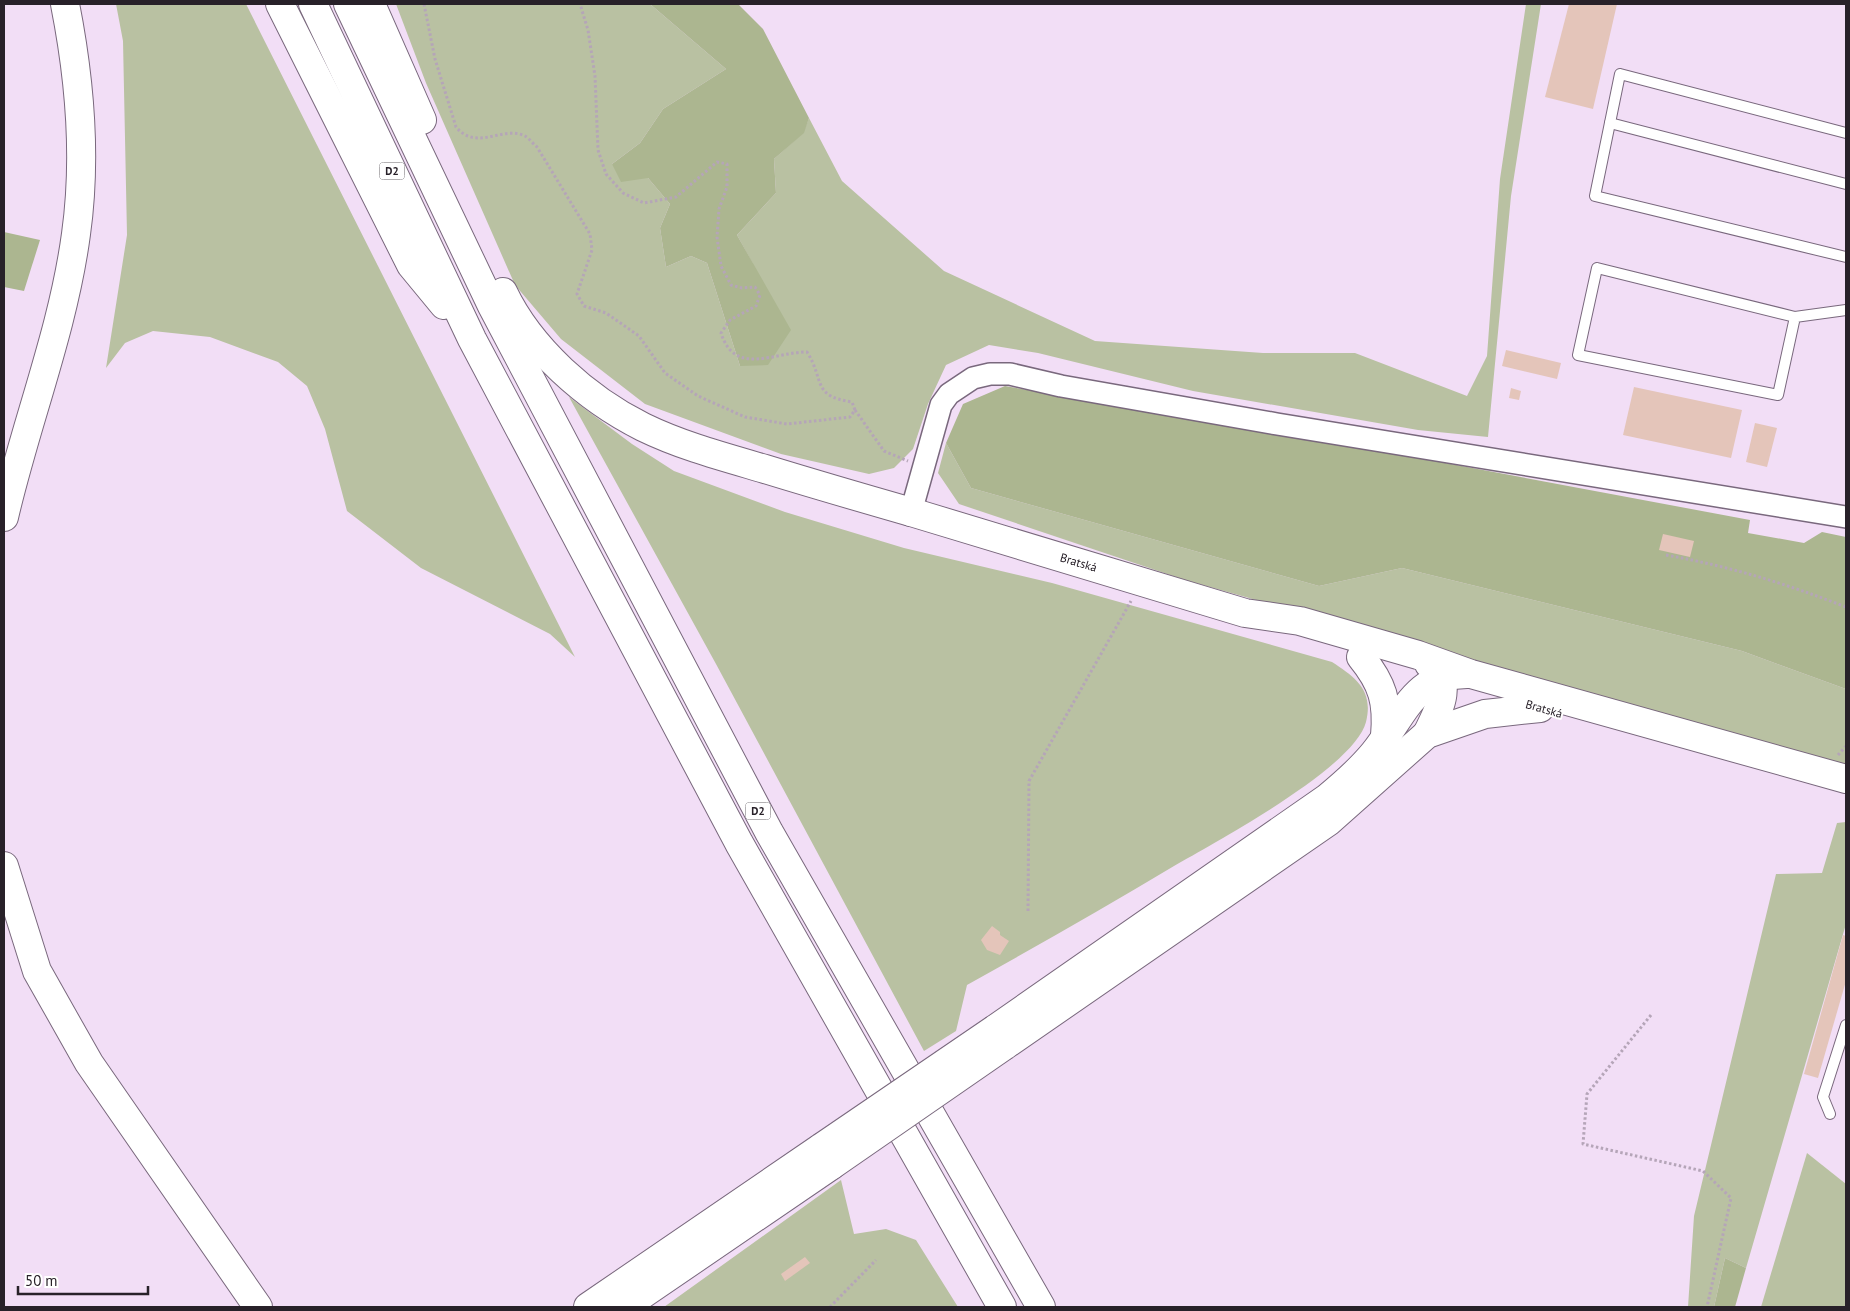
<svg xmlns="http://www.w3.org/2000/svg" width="1850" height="1311" viewBox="0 0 1850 1311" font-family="'PT Sans',sans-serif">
<rect width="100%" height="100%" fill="#f2def6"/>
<g fill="#b9c1a2">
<polygon points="116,4 246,4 575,657 550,634 421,568 347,511 325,429 307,386 278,362 210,337 153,331 125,343 106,368 127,235 123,41"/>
<polygon points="396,4 650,4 726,69 663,109 640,143 612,164 648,178 670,204 660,228 666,267 691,256 707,263 740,366 753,264 737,235 776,193 774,159 803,133 809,118 842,181 944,271 1095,341 1263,353 1355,353 1467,396 1487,356 1500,179 1526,4 1541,4 1511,196 1488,437 1418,430 1193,391 1038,353 989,345 946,365 928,404 913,449 894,468 869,474 781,454 645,404 561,339 515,285 426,83"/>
<path d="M 569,397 L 632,444 L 674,471 L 785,512 L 904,548 L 1052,583 L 1332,662 C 1355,677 1374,690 1366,722 C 1354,768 1217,841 1174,866 C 1106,907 1037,946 967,985 L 956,1031 L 924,1051 L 716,664 Z"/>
<polygon points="946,443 971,488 1319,586 1402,568 1742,651 1846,689 1846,766 1185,580 959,504 938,473"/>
<polygon points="1846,822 1846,924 1746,1268 1725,1258 1714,1307 1688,1307 1694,1216 1776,874 1822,873 1837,823"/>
<polygon points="1807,1153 1846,1184 1846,1307 1761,1307"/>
<polygon points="841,1180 854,1234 886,1229 916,1240 958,1307 664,1307"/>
</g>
<g fill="#acb690">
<polygon points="650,4 738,4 763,29 809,118 804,133 774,159 776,193 737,235 791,330 768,365 740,366 707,263 691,256 666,267 660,228 670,204 648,178 621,182 612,164 640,143 663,109 726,69"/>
<polygon points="4,232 40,240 24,291 4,287"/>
<polygon points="1005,386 1333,442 1750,520 1748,533 1804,543 1822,532 1846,537 1846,689 1742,651 1402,568 1319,586 971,488 946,443 963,404"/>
<polygon points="1725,1258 1746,1268 1735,1307 1714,1307"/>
</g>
<g fill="#e4c5ba">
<polygon points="1569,4 1617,4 1593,109 1545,97"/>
<polygon points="1506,350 1561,363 1557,379 1502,366"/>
<polygon points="1634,387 1742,410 1731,458 1623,435"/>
<polygon points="1511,388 1521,391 1519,400 1509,398"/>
<polygon points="1755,423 1777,428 1767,467 1746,462"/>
<polygon points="1663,534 1694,541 1690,557 1659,550"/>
<polygon points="992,926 1000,932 1000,935 1009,941 1000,955 987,950 981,940"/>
<polygon points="1843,935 1846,936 1846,981 1818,1078 1804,1074"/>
<polygon points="805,1257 810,1263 785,1281 781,1274"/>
</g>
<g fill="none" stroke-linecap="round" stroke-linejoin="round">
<defs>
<g id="lane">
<polyline points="1610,123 1846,184"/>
<polyline points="1846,257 1595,196 1620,74 1846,133"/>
<polyline points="1795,317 1778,395 1578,355 1597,268 1795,317 1846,310"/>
<polyline points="1830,1114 1823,1097 1846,1025"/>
</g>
<polyline id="street" points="911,512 941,405 949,394 973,378 990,374 1010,374 1061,386 1277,424 1846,517"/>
<g id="secondary">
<path id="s1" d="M 911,512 L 1245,613 L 1300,621 L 1418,655 L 1471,674 L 1846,779"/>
<path d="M 4,517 C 26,422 63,331 76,234 C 87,156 80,80 65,4"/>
<path d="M 1361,657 C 1383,684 1388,702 1385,736"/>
<path d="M 1427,734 C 1438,711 1455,684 1429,664"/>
<polyline points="4,866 37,971 89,1063 258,1307"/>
<path d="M 995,1029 L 1327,798 C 1344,784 1360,770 1374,753 C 1404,716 1414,673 1469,674"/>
<polyline points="1004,1046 1328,822 1427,734 1485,714 1540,708"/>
<polyline points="588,1307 822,1147"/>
<polyline points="624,1307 832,1165"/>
</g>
<g id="highway">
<polyline points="280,4 411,265 444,305"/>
<polyline points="313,4 472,339 739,843 1002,1307"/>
<polyline points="348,4 492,306 769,832 1041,1307"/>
<polyline points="371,4 422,120"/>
<path d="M 503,292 C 530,349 587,399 643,427 C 682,446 724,457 765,469 C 814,484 862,498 911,512"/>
</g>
</defs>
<use href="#lane" stroke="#79687d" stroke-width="12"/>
<use href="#street" stroke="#79687d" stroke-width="24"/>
<use href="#secondary" stroke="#79687d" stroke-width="30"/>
<use href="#highway" stroke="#79687d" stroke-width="30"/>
<g stroke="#b5a5b8" stroke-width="3" stroke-dasharray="2.5 2.5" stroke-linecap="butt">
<path d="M 424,4 L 435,59 L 456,127 C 477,152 502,125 525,136 C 529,138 533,144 537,147 L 590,234 L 592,250 L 577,294 L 584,306 L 606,313 L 639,336 L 665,373 L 698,396 L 745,417 L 787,424 L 850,417 L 855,410 L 852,402 C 811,396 825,380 807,352 C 774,352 735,377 721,333 L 730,320 L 756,306 L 760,295 L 755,287 L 742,288 L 731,285 L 721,266 L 717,237 L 719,209 L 727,187 L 727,164 L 717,162 L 676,197 L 644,203 L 623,193 L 606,174 L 598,150 L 595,76 L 588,30 L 580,4"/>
<polyline points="855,410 884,451 908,461"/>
<path d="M 1666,555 C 1732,567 1784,583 1846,607"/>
<polyline points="1838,755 1846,746"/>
<polyline points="1028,911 1029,781 1131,601"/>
<polyline points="1651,1015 1587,1094 1583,1144 1703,1171 1731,1198 1707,1307"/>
<polyline points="830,1307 876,1260"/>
</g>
<use href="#lane" stroke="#fff" stroke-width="10"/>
<use href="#street" stroke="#fff" stroke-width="21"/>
<use href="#secondary" stroke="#fff" stroke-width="28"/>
<use href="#highway" stroke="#fff" stroke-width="28"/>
<defs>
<g id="secondary-bridge">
<polyline points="822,1147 995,1029"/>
<polyline points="832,1165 1004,1046"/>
</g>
</defs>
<use href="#secondary-bridge" stroke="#79687d" stroke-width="30" stroke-linecap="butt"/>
<use href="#secondary-bridge" stroke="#fff" stroke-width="28"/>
</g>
<g text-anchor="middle" stroke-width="4" stroke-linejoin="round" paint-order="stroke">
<g fill="#fff" stroke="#686469" stroke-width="1">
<rect x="379.5" y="162.5" width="25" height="17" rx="4"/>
<rect x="745.5" y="802.5" width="25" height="17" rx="4"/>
</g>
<g font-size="11" font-weight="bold" fill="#282129">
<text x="392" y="175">D2</text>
<text x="758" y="815">D2</text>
</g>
<g font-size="12" fill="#282129" stroke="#fff">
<text dy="4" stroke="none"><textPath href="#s1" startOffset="175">Bratská</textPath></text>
<text transform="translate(1544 709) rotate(16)" y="4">Bratská</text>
</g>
</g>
<rect width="1850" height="1311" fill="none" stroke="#282129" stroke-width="10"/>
<path d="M18 1286v8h130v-8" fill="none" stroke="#282129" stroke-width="2.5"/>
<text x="25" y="1286" font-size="15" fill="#282129" stroke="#ffffff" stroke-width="4" paint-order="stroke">50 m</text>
</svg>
